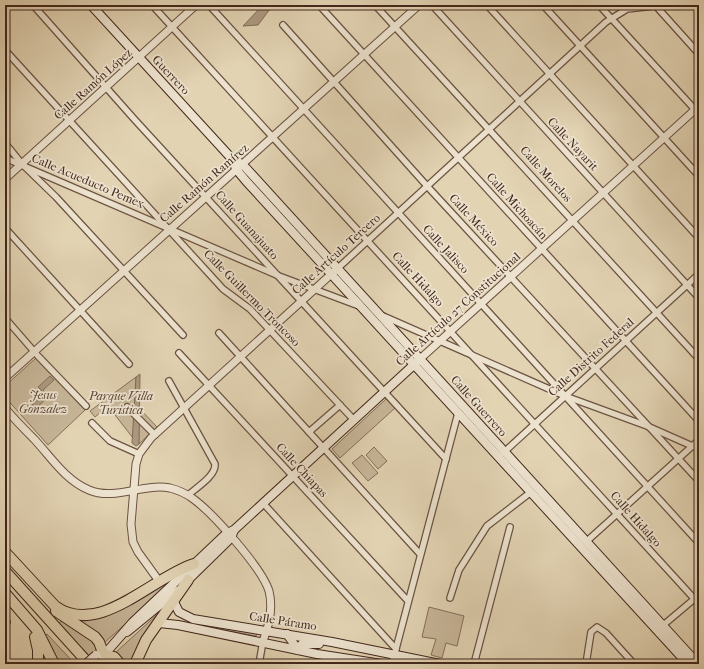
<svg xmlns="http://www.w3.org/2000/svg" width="704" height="669" viewBox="0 0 704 669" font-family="'IM FELL French Canon',serif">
<rect width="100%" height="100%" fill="#e2d3b3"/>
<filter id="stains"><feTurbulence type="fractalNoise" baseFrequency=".005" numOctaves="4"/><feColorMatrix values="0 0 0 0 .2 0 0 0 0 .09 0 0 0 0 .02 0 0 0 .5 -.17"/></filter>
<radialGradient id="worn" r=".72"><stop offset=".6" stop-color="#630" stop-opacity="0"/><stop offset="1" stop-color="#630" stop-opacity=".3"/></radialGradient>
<g fill="#c7b699" stroke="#856f5a">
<polygon points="36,358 85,410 48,445 5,397 5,386"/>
<polygon points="136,377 133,438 108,406 95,417 90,411"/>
<polygon points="386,399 395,408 340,458 332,449"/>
<polygon points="138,407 157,427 139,444"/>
<polygon points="374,447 387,461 378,469 366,455"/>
<polygon points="362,455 378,473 368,481 352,463"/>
<polygon points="184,571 103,644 77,620 104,616"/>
<polygon points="173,600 132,664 123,664 114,654"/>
<polygon points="429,607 464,616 457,646 446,643 442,658 431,655 436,639 422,637"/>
<polygon points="63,620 94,641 96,650 89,656 59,623"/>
<polygon points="194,624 257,633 256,636"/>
<polygon points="47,634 75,664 56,664 43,637"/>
</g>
<g fill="#ac9980" stroke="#826c58">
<polygon points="259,5 273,5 258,25 243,26 261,7"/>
<polygon points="140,374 139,444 136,446 132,443 136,377"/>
<polygon points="50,376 54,380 43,390 49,396 31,413 23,413 41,397 43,392 38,387"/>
</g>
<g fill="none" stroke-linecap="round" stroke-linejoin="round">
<defs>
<g id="minor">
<polyline points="33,5 135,120 446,459"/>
<polyline points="152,5 699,604"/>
<polyline points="209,5 699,543"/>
<polyline points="319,5 699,421"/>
<polyline points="375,5 699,359"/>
<polyline points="432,5 699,298"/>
<polyline points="487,5 699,238"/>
<polyline points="543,5 699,176"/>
<polyline points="599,5 699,114"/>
<polyline points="655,5 699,54"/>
<polyline points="283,25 427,186 699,481"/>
<polyline points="5,50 223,289 250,309 354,420"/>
<polyline points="5,143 22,164 56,197 183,335"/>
<polyline points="5,158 279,276 359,306"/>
<polyline points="5,228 129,364"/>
<polyline points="338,268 606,22 627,9 663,5"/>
<polyline points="383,316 565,396 647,426 699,449"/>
<polyline points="5,318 38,356 86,406"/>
<polyline points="219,333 420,554"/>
<polyline points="179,353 408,601"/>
<path d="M 169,381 L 215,464 C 216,476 196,488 188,495"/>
<polyline points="127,407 155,435"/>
<polyline points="92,423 110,441 139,454"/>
<polyline points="309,432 340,405"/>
<polyline points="503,453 699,274"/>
<polyline points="263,503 396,649"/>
<polyline points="587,541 699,440"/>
<polyline points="450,598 459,570 487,526 531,492"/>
<polyline points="5,622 7,622"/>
<polyline points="661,627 699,595"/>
<polyline points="259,664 263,641"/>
<polyline points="392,664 458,413"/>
<polyline points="474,664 510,527"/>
<polyline points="586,664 591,632 597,627 606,633 634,664"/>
</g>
<g id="tertiary">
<polyline points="5,179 196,5"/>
<polyline points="420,359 699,106"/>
<polyline points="5,378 419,5"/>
<path d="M 5,408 C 14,419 24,429 34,439 C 51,457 65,480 89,490 C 115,501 143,483 170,488 C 178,490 185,493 192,498 C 212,512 262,568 269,591 C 273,607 269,626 263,641"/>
<polyline points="159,581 138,552 133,542 131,524 136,464 139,454 151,438 338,268"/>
</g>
<g id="secondary">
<polyline points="91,5 233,160 236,169 246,181 688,664"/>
<polyline points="233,160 242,164 246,168 698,664"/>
<polyline points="185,583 231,538 234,530"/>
<polyline points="174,602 179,612 193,619 332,642 440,664"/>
<polyline points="159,623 178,625 317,654 382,664"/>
<polyline points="127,632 177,591"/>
<polyline points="287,634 298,650 302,644 319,644"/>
<polyline points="96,664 132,623 227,533 234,530 418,361"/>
</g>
<g id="motorway">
<path d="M 5,552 L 55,606 C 99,638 152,577 194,564"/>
<polyline points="5,571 89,664"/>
<polyline points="5,593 37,630 54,664"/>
<polyline points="56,611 95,637 99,642 102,650"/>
<polyline points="35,637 38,650 38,664"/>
<polyline points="106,655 114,657 120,664"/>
<polyline points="135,664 146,640 188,580"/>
</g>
</defs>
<use href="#minor" stroke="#6b5342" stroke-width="8"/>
<use href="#tertiary" stroke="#6b5342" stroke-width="9"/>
<use href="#secondary" stroke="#43281c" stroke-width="10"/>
<use href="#motorway" stroke="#43281c" stroke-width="12"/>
<use href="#minor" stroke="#ece2ce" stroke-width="5.5"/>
<use href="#tertiary" stroke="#ece2ce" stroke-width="7"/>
<use href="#secondary" stroke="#ece2ce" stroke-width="8"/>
<use href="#motorway" stroke="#e2d3b3" stroke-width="10"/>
<defs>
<polyline id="secondary-bridge" points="86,664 96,655"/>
</defs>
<use href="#secondary-bridge" stroke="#43281c" stroke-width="10" stroke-linecap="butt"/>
<use href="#secondary-bridge" stroke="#ece2ce" stroke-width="8"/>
</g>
<g text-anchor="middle" stroke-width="3.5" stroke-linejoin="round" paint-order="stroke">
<g font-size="12" fill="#43281c" stroke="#ece2ce">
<text transform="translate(171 75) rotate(47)" y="4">Guerrero</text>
<text transform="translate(93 84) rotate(-42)" y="4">Calle Ramón López</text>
<text transform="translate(573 144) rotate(47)" y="4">Calle Nayarit</text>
<text transform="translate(546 174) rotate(48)" y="4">Calle Morelos</text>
<text transform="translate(88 181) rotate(23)" y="4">Calle Acueducto Pemex</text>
<text transform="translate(204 183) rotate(-41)" y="4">Calle Ramón Ramírez</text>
<text transform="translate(517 206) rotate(48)" y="4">Calle Michoacán</text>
<text transform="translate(474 220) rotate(47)" y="4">Calle México</text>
<text transform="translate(247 225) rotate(48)" y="4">Calle Guanajuato</text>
<text transform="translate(446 249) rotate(47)" y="4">Calle Jalisco</text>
<text transform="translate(336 254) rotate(-42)" y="4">Calle Artículo Tercero</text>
<text transform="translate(418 279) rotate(47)" y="4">Calle Hidalgo</text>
<text transform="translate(252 298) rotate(45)" y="4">Calle Guillermo Troncoso</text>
<text transform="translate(458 309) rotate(-42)" y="4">Calle Artículo 27 Constitucional</text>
<text transform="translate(591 357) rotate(-42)" y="4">Calle Distrito Federal</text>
<text transform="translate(479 406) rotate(48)" y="4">Calle Guerrero</text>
<text transform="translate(302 470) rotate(47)" y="4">Calle Chiapas</text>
<text transform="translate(636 519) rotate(48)" y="4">Calle Hidalgo</text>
<text transform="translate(283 621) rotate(9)" y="4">Calle Páramo</text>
</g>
<g font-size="12" font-style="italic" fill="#5d4435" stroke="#ece2ce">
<text x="43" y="399">Jesus<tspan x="43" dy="14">Gonzalez</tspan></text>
<text x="121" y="400">Parque Villa<tspan x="121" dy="14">Turistica</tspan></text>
</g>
</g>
<rect width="704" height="669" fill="none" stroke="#e2d3b3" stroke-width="20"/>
<rect x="6" y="6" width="692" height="657" fill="none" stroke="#43281c" stroke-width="2"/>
<rect x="10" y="10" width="684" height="649" fill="none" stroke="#43281c"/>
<rect width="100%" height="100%" filter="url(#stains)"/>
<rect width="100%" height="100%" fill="url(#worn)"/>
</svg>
